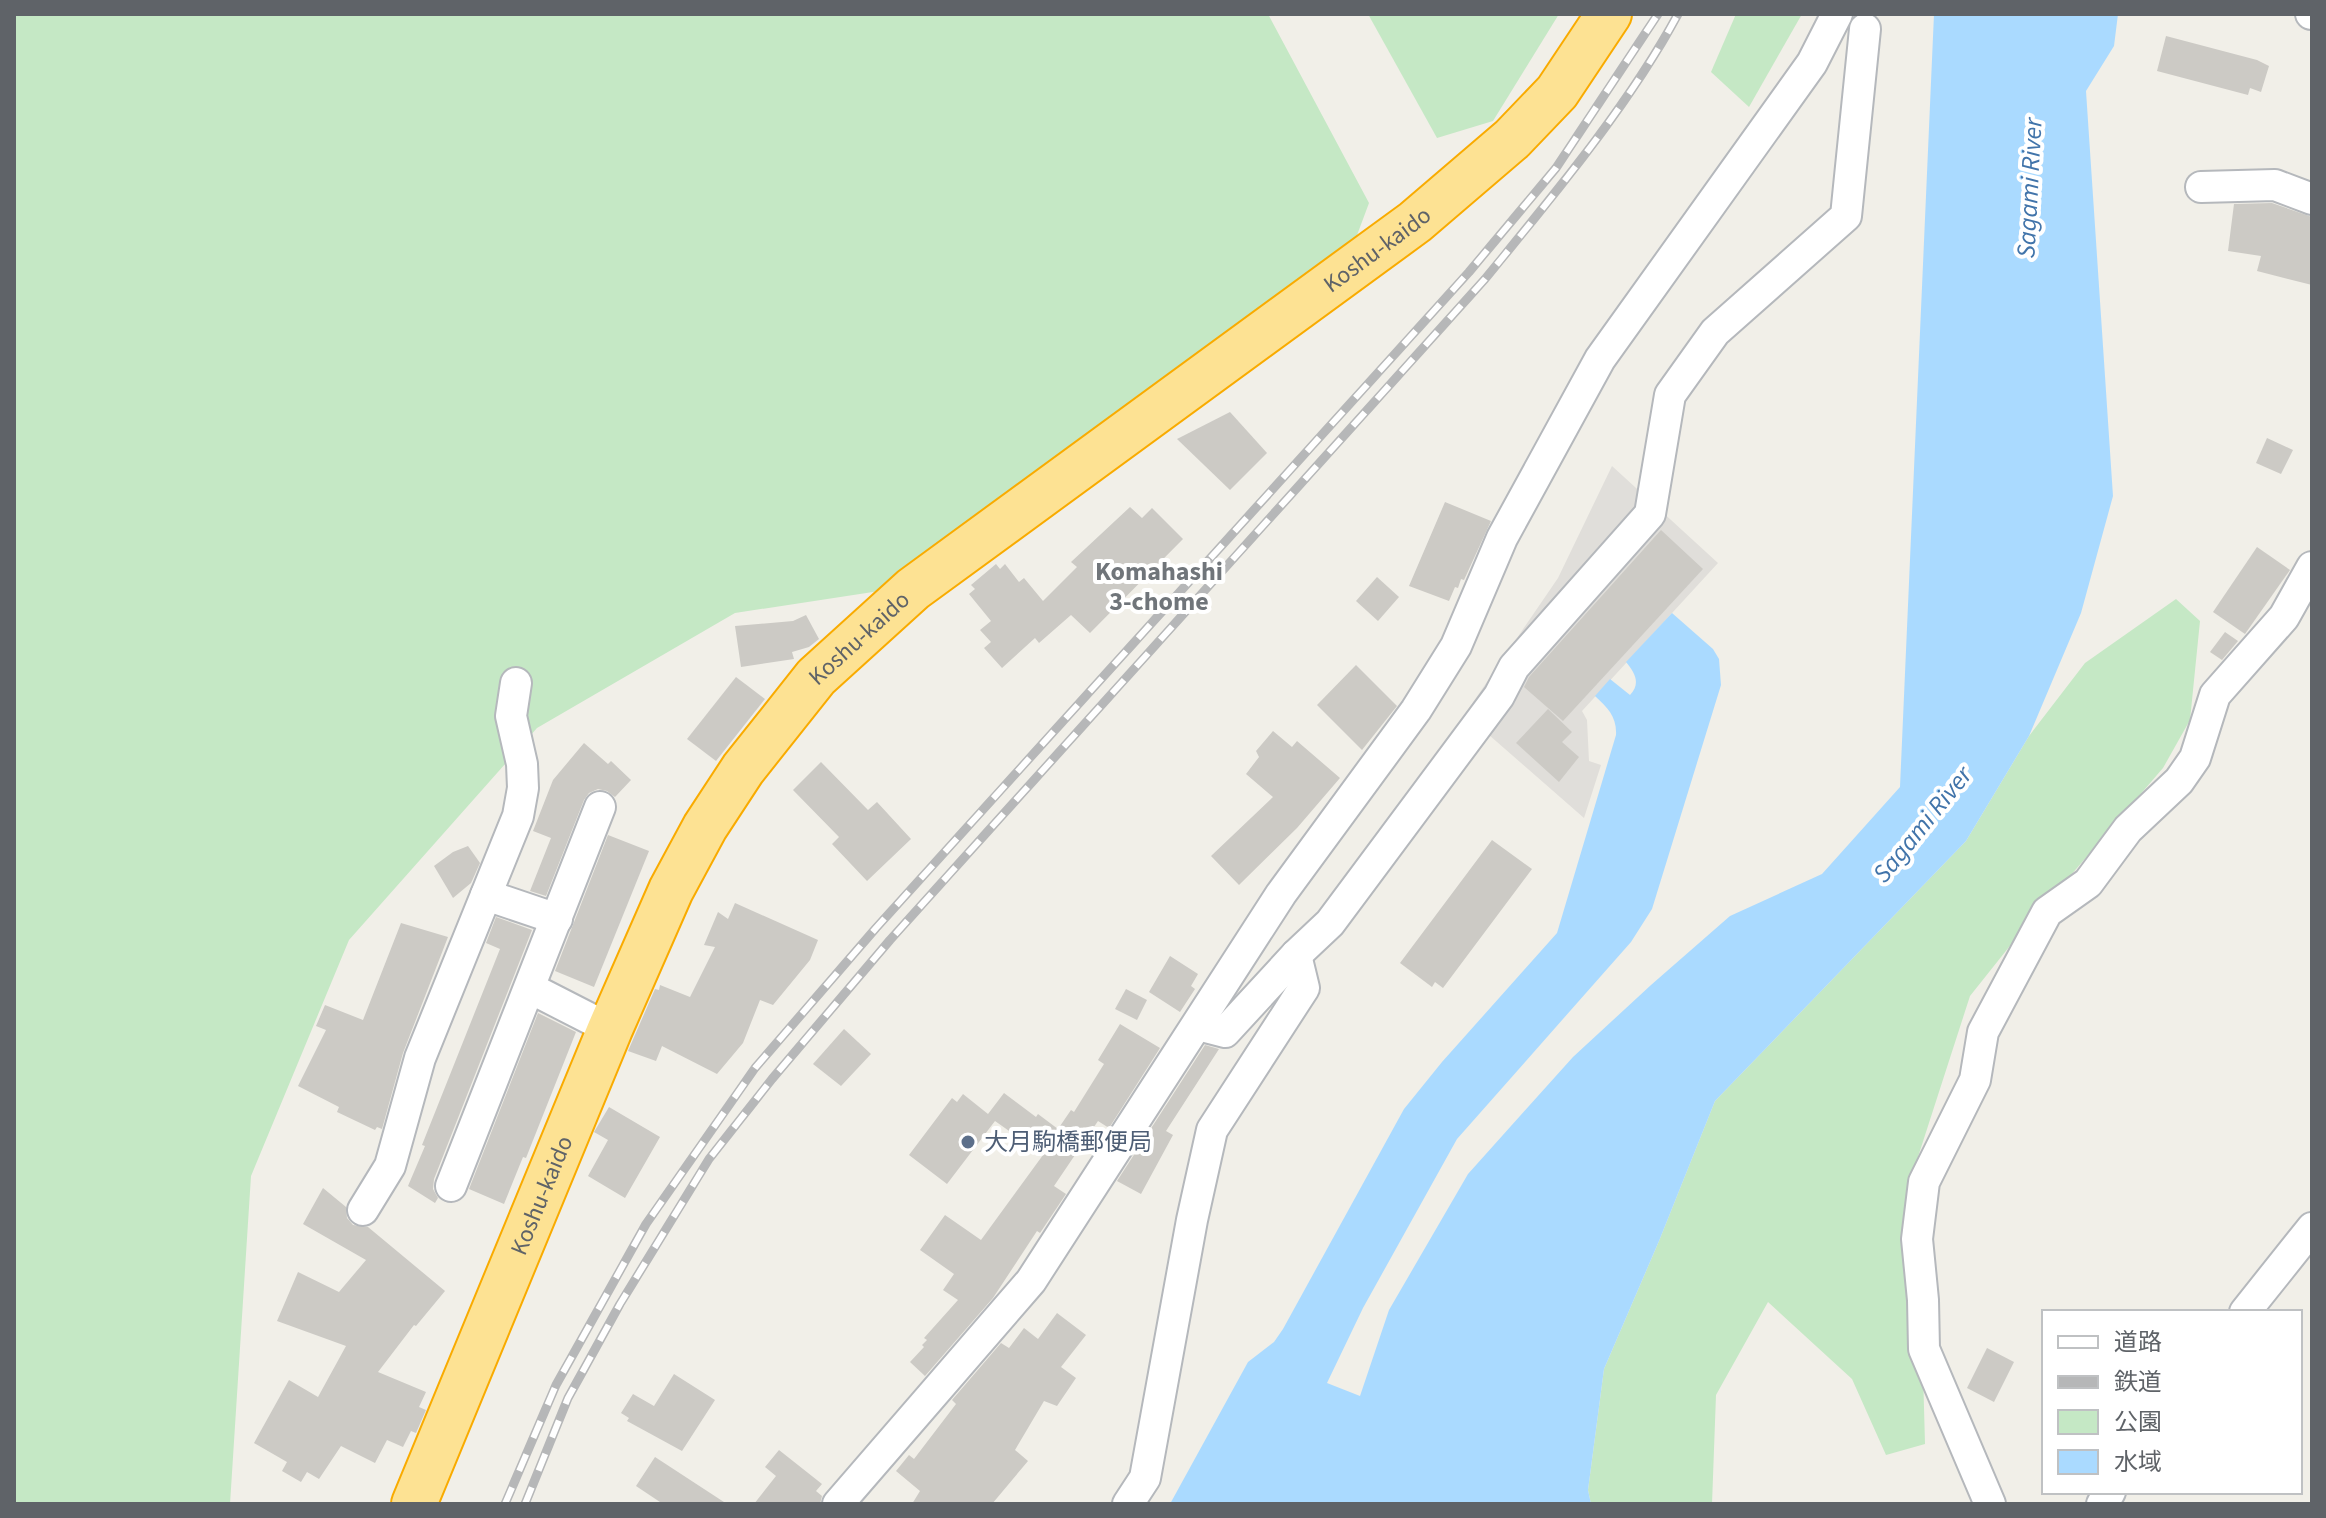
<svg xmlns="http://www.w3.org/2000/svg" width="2326" height="1518" viewBox="0 0 2326 1518" font-family="'Source Sans 3','Noto Sans JP',sans-serif">
<rect width="100%" height="100%" fill="#f1efe8"/>
<polygon fill="#e0deda" points="1612,466 1718,563 1582,711 1587,720 1589,761 1601,765 1584,818 1465,714 1558,578"/>
<g fill="#c5e8c5">
<polygon points="14,14 1268,14 1369,203 1347,262 899,588 735,613 537,728 349,940 251,1176 230,1504 14,1504"/>
<polygon points="1368,14 1559,14 1493,121 1437,138"/>
<polygon points="1736,14 1802,14 1749,107 1711,72"/>
<polygon points="2176,599 2200,621 2190,720 2163,768 2009,947 1970,996 1917,1160 1904,1256 1923,1371 1925,1444 1886,1455 1852,1379 1768,1302 1716,1395 1712,1504 1591,1504 1588,1490 1604,1369 1659,1241 1715,1101 1966,841 2029,736 2085,663"/>
</g>
<path fill="#aadaff" d="M 1934,14 L 2118,14 L 2114,46 L 2086,91 L 2113,496 L 2081,613 L 2029,736 L 1966,841 L 1715,1101 L 1659,1241 L 1604,1369 L 1588,1490 L 1591,1504 L 1170,1504 L 1248,1362 L 1274,1342 L 1283,1329 L 1404,1109 L 1442,1062 L 1557,933 L 1616,735 C 1617,717 1608,708 1595,696 L 1610,679 L 1630,695 C 1641,683 1635,673 1626,662 L 1672,613 L 1713,649 L 1719,659 L 1721,685 L 1652,909 L 1631,942 L 1457,1139 L 1363,1308 L 1327,1383 L 1360,1396 L 1389,1310 L 1468,1174 L 1573,1057 L 1651,985 L 1730,916 L 1822,874 L 1900,787 Z"/>
<g fill="#cccac5">
<polygon points="2166,36 2257,60 2269,66 2261,92 2250,88 2248,95 2157,71"/>
<polygon points="2272,203 2312,217 2312,285 2257,271 2261,256 2228,251 2234,204"/>
<polygon points="1230,412 1267,453 1230,490 1177,439"/>
<polygon points="2267,438 2293,450 2281,474 2256,463"/>
<polygon points="1445,502 1491,521 1464,580 1461,579 1458,588 1455,587 1449,601 1409,586"/>
<polygon points="1130,507 1142,518 1152,508 1183,539 1090,633 1071,615 1039,643 1035,638 1002,668 984,648 991,642 980,630 991,621 969,594 975,589 971,585 996,564 1000,569 1005,564 1019,582 1024,578 1043,601 1077,567 1071,562"/>
<polygon points="1661,530 1703,569 1563,721 1524,687 1529,677"/>
<polygon points="2257,547 2290,570 2245,634 2213,612"/>
<polygon points="1377,577 1399,597 1378,621 1356,601"/>
<polygon points="806,615 819,639 809,647 792,652 794,659 741,667 735,626 793,621"/>
<polygon points="2225,632 2238,641 2222,660 2210,652"/>
<polygon points="1356,665 1397,706 1362,750 1317,705"/>
<polygon points="736,677 765,699 716,761 687,739"/>
<polygon points="1548,709 1572,732 1562,742 1579,757 1559,782 1516,743"/>
<polygon points="1273,731 1292,747 1297,741 1340,778 1297,828 1239,885 1211,856 1273,797 1246,774 1259,757 1256,751"/>
<polygon points="584,743 608,764 611,761 631,780 615,797 607,791 598,789 589,793 584,800 546,896 530,891 551,838 533,831 553,780"/>
<polygon points="821,762 868,810 877,802 911,839 867,881 832,844 839,837 793,790"/>
<polygon points="608,835 649,851 594,987 555,971"/>
<polygon points="1492,840 1532,869 1443,988 1435,982 1432,987 1400,963"/>
<polygon points="468,846 480,863 471,883 453,898 434,866 453,852"/>
<polygon points="735,903 818,940 810,960 773,1005 760,1000 743,1043 717,1074 662,1046 656,1061 628,1051 655,989 659,990 660,985 690,997 715,947 704,945 718,912 728,919"/>
<polygon points="496,917 532,930 434,1179 433,1189 438,1198 435,1203 408,1186 425,1146 422,1145 500,949 486,943"/>
<polygon points="401,923 448,937 403,1053 382,1129 377,1127 375,1130 337,1112 339,1107 298,1086 326,1030 316,1026 325,1005 363,1020"/>
<polygon points="1170,956 1198,974 1191,986 1195,989 1180,1012 1149,992"/>
<polygon points="1126,989 1147,1000 1137,1020 1115,1009"/>
<polygon points="538,1013 576,1032 526,1158 523,1157 504,1204 469,1189"/>
<polygon points="1120,1024 1160,1048 1109,1128 1098,1121 1054,1186 1066,1194 1040,1233 1037,1231 993,1298 925,1376 910,1362 924,1347 922,1345 927,1340 924,1338 958,1300 943,1290 954,1274 920,1250 945,1215 981,1240 1043,1155 995,1121 947,1184 909,1155 952,1098 957,1102 963,1094 988,1114 1004,1093 1036,1117 1038,1114 1058,1129 1071,1110 1074,1112 1104,1064 1098,1060"/>
<polygon points="844,1029 871,1054 841,1086 813,1064"/>
<polygon points="1205,1045 1219,1049 1166,1131 1173,1135 1141,1194 1117,1181"/>
<polygon points="609,1107 660,1137 625,1198 588,1176 608,1140 594,1132"/>
<polygon points="323,1188 346,1207 347,1218 353,1225 368,1227 445,1291 416,1326 414,1325 378,1372 426,1392 419,1407 426,1410 416,1433 411,1431 403,1447 387,1440 375,1463 341,1446 319,1479 307,1472 301,1482 282,1471 287,1462 254,1443 289,1380 318,1397 346,1346 277,1321 298,1272 339,1292 366,1260 303,1224"/>
<polygon points="1057,1313 1086,1335 1061,1367 1076,1378 1057,1406 1044,1401 1015,1450 1028,1461 992,1504 912,1504 920,1491 896,1471 909,1455 914,1459 956,1404 952,1400 1001,1343 1009,1348 1024,1328 1038,1339"/>
<polygon points="1987,1348 2014,1362 1994,1402 1967,1388"/>
<polygon points="674,1374 715,1400 682,1451 627,1421 629,1418 621,1413 633,1394 654,1406"/>
<polygon points="779,1450 822,1484 816,1491 822,1496 820,1504 754,1504 776,1476 765,1467"/>
<polygon points="655,1457 727,1504 663,1504 636,1486"/>
</g>
<g fill="none" stroke-linecap="round" stroke-linejoin="round">
<defs>
<g id="minor">
<polyline points="2311,14 2312,14"/>
<polyline points="2201,187 2275,185 2312,199"/>
<polyline points="486,895 557,919"/>
<polyline points="530,988 610,1029"/>
<polyline points="1198,1025 1225,1032 1296,955 1330,923 1499,696 1514,667 1650,514 1670,395 1715,332 1846,216 1865,29"/>
<polyline points="451,1186 600,807"/>
<polyline points="363,1210 390,1166 420,1058 518,816 523,788 522,764 511,716 516,683"/>
<polyline points="2245,1312 2312,1228"/>
<polyline points="838,1504 1031,1281 1281,894 1416,710 1456,646 1502,538 1600,359 1812,63 1837,14"/>
<polyline points="1128,1504 1145,1478 1192,1220 1212,1130 1304,988 1296,955"/>
<polyline points="1990,1504 1924,1349 1923,1300 1917,1239 1924,1182 1975,1080 1983,1032 2047,912 2088,883 2128,829 2179,781 2195,758 2215,695 2284,617 2312,567"/>
<polyline points="2102,1504 2110,1492"/>
</g>
<g id="highway">
<path id="s1" d="M 414,1504 L 610,1029 L 671,890 L 705,827 L 743,769 L 816,677 L 913,589 L 1415,222 L 1512,139 L 1557,92 L 1609,14"/>
</g>
</defs>
<use href="#minor" stroke="#b5b8bc" stroke-width="34"/>
<use href="#highway" stroke="#f9ab00" stroke-width="48"/>
<use href="#minor" stroke="#fff" stroke-width="30"/>
<use href="#highway" stroke="#fde293" stroke-width="44"/>
<defs>
<g id="rail">
<polyline points="505,1504 556,1385 646,1224 755,1068 876,928 1469,272 1556,168 1658,14"/>
<path d="M 525,1504 L 568,1398 L 620,1304 L 709,1159 L 772,1079 L 890,940 L 1485,279 C 1551,198 1628,107 1678,14"/>
</g>
</defs>
<use href="#rail" stroke="#b6b7b8" stroke-width="9"/>
<use href="#rail" stroke="#fff" stroke-width="6" stroke-dasharray="18" stroke-linecap="butt"/>
</g>
<circle fill="#5c6f8a" stroke="#fff" stroke-width="3" cx="968" cy="1142" r="8"/>
<g text-anchor="middle" stroke-width="8" stroke-linejoin="round" paint-order="stroke">
<g font-size="24" fill="#5f6368" stroke="#fff">
<text dy="8" stroke="none"><textPath href="#s1" startOffset="1630">Koshu-kaido</textPath></text>
<text dy="8" stroke="none"><textPath href="#s1" startOffset="982">Koshu-kaido</textPath></text>
<text dy="8" stroke="none"><textPath href="#s1" startOffset="334">Koshu-kaido</textPath></text>
</g>
<g font-size="24" fill="#4e5e75" stroke="#fff" text-anchor="start">
<text x="984" y="1150">大月駒橋郵便局</text>
</g>
<g font-size="26" font-style="italic" fill="#4174aa" stroke="#fff">
<text transform="translate(2029 188) rotate(-87)" y="9">Sagami River</text>
<text transform="translate(1922 824) rotate(-51)" y="9">Sagami River</text>
</g>
<g font-size="26" font-weight="bold" fill="#70757a" stroke="#fff">
<text x="1159" y="580">Komahashi<tspan x="1159" dy="30">3-chome</tspan></text>
</g>
</g>
<rect width="2326" height="1518" fill="none" stroke="#5f6368" stroke-width="32"/>
<rect x="2042" y="1310" width="260" height="184" fill="#ffffff" stroke="#bfc1c3" stroke-width="2"/>
<rect x="2058" y="1336" width="40" height="12" fill="#ffffff" stroke="#bfc1c3" stroke-width="2"/>
<text x="2114" y="1350" font-size="24" fill="#5f6368">道路</text>
<rect x="2058" y="1376" width="40" height="12" fill="#b6b7b8" stroke="#bfc1c3" stroke-width="2"/>
<text x="2114" y="1390" font-size="24" fill="#5f6368">鉄道</text>
<rect x="2058" y="1410" width="40" height="24" fill="#c5e8c5" stroke="#bfc1c3" stroke-width="2"/>
<text x="2114" y="1430" font-size="24" fill="#5f6368">公園</text>
<rect x="2058" y="1450" width="40" height="24" fill="#aadaff" stroke="#bfc1c3" stroke-width="2"/>
<text x="2114" y="1470" font-size="24" fill="#5f6368">水域</text>
</svg>
